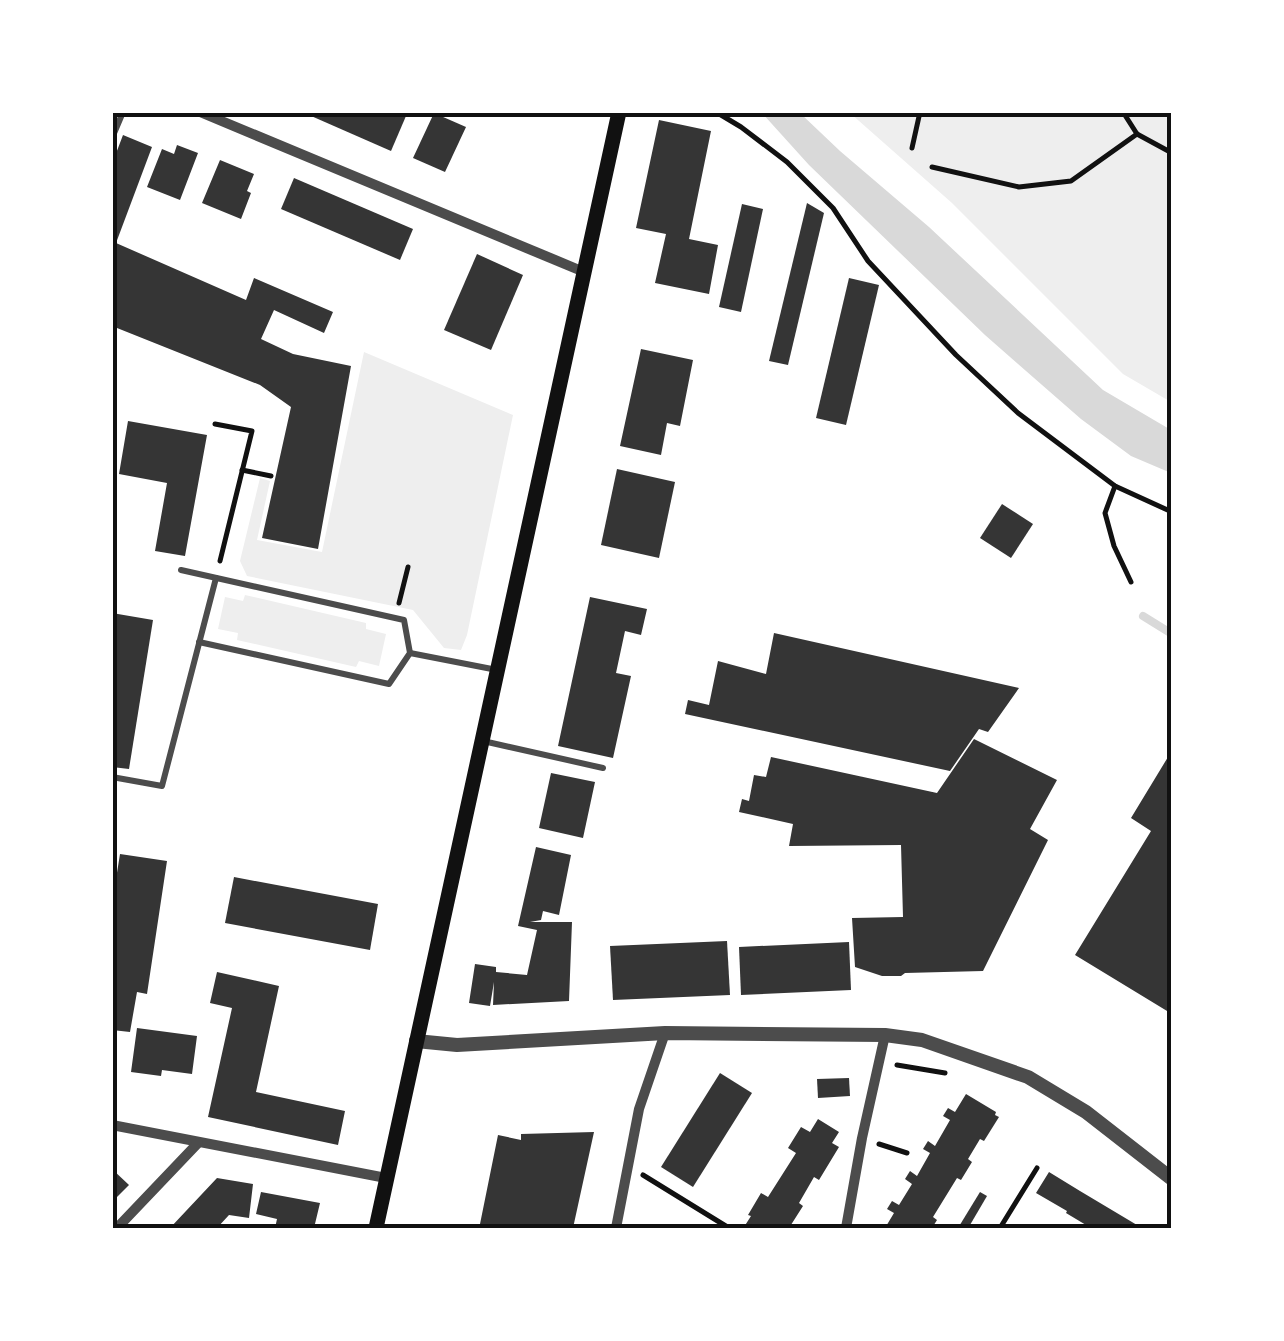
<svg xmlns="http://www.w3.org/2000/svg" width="1284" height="1341" viewBox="0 0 1284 1341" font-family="Roboto,sans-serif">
<rect width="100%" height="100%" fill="#fff"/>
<g fill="#eee">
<polygon points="850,113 1171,113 1171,402 1123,374 952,203"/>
<polygon points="364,352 513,415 467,635 461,650 444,648 413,610 247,576 240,561 260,478 270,481 257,540 322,552"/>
<polygon points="245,595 366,623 366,629 386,634 379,666 359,661 356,667 237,640 238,633 218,629 225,597 243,601"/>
</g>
<polygon fill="#d9d9d9" points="762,113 800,113 840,151 929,227 1103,390 1171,430 1171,473 1131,456 1081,419 985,335 809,165"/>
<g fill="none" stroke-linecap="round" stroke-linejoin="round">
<polyline stroke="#d9d9d9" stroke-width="8" points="1143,616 1172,634"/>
</g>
<g fill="#353535">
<polygon points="302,112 398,112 406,116 391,151"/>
<polygon points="434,113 466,127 445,172 413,158"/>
<polygon points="659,120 711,131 689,239 718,245 709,294 655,283 666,234 636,228"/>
<polygon points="123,135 152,147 116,243 246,300 254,278 333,312 324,333 274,310 261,339 293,354 351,366 318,549 262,538 291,407 260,385 112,326 112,164"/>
<polygon points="177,145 198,153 180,200 147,187 162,149 174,154"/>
<polygon points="220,160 254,174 247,191 251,193 241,219 202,203"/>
<polygon points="294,178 413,229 400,260 281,209"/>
<polygon points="807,203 824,213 788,365 769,361"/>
<polygon points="742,204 763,209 741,312 719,307"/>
<polygon points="477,254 523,275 491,350 444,330"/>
<polygon points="849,278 879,285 846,425 816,418"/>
<polygon points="641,349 693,360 680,426 667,423 661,455 620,446"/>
<polygon points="128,421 207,435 185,556 155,551 167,483 119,474"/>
<polygon points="617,469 675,482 659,558 601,545"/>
<polygon points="1002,504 1033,524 1011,558 980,538"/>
<polygon points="590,597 647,609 641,635 625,631 616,673 631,676 613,758 558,746"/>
<polygon points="112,613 153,620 129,769 112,767"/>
<polygon points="774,633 1019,688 988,732 979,729 950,771 685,714 688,700 709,705 718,661 766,674"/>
<polygon points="974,739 1057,780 1030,829 1048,840 983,971 905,973 901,976 882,976 855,967 852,918 903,917 901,845 789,846 793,824 739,812 742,799 749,801 754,775 766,777 771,757 937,793"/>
<polygon points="1168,757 1172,759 1172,1014 1075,955 1151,831 1131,818"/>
<polygon points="551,773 595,782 583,838 539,828"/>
<polygon points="536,847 571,855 559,915 543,911 541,920 530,922 572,922 569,1001 493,1005 494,982 490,1006 469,1003 475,964 496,967 496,972 527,975 537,930 518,926"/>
<polygon points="120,854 167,861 147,994 137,992 130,1032 112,1030 112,904"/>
<polygon points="234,877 378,904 370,950 225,923"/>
<polygon points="727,941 730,995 613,1000 610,946"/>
<polygon points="849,942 851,990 741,995 739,947"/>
<polygon points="217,972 279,986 256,1092 345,1111 338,1145 208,1117 232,1008 210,1003"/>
<polygon points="137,1028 197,1036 192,1074 162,1070 161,1076 131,1072"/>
<polygon points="720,1073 752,1093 693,1187 661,1167"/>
<polygon points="849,1078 850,1096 818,1098 817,1079"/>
<polygon points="966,1094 996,1112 995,1115 999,1117 984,1141 980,1139 968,1159 972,1162 961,1180 957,1178 933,1217 937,1220 932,1228 885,1228 894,1213 887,1209 892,1201 899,1205 912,1184 905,1179 910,1171 917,1176 930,1153 923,1149 928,1141 935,1146 950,1120 943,1116 948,1108 955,1112"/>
<polygon points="818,1119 839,1132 832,1143 839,1147 819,1180 814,1177 799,1203 803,1206 789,1228 744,1227 751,1216 748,1215 761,1193 768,1197 796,1153 788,1148 801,1127 810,1132"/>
<polygon points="594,1132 573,1228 499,1228 480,1224 498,1135 521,1140 521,1134"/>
<polygon points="112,1169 129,1185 112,1202"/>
<polygon points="1049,1172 1080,1191 1142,1228 1091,1228 1066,1213 1067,1211 1036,1193"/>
<polygon points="217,1178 253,1184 249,1218 229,1215 217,1228 170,1228"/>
<polygon points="261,1192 320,1203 314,1228 275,1228 277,1219 256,1214"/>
<polygon points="980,1192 987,1196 970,1225 968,1228 958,1228"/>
</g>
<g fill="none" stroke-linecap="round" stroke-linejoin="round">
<g stroke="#111" stroke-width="5">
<polyline points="716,112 741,127 787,162 833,208 868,261 956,355 1018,413 1115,486 1172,512"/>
<polyline points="1123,112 1137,134 1172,153"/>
<polyline points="912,148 920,112"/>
<polyline points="932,167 1019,187 1071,181 1137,134"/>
<polyline points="215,424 252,431 220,561"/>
<polyline points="242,470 271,476"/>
<polyline points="1115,486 1105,513 1114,546 1131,582"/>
<polyline points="399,603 408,567"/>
<polyline points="897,1065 945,1073"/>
<polyline points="879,1144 907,1153"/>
<polyline points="643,1175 729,1228"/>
<polyline points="1000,1228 1037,1168"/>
</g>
<g stroke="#4c4c4c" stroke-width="6">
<polyline points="112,138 123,112"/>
<polyline points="181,570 404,620 410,653 389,684 199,642"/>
<polyline points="410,653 497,670"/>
<polyline points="483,741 603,768"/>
<polyline points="112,777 162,786 216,578"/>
</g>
<g stroke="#4c4c4c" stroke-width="10">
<polyline points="200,112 584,272"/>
<polyline points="112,1125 386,1178"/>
<polyline points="117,1228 198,1143"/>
<polyline points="616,1228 639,1109 665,1033"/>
<polyline points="846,1228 862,1138 885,1035"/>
</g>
<polyline stroke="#4c4c4c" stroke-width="14" points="416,1041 457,1045 665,1033 885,1035 922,1040 1028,1077 1086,1112 1172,1179"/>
<polyline stroke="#111" stroke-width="15" points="376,1228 619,112"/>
</g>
<rect width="1284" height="1341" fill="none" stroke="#ffffff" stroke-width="230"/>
<rect x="115" y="115" width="1054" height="1111" fill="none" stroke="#111" stroke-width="4"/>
</svg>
